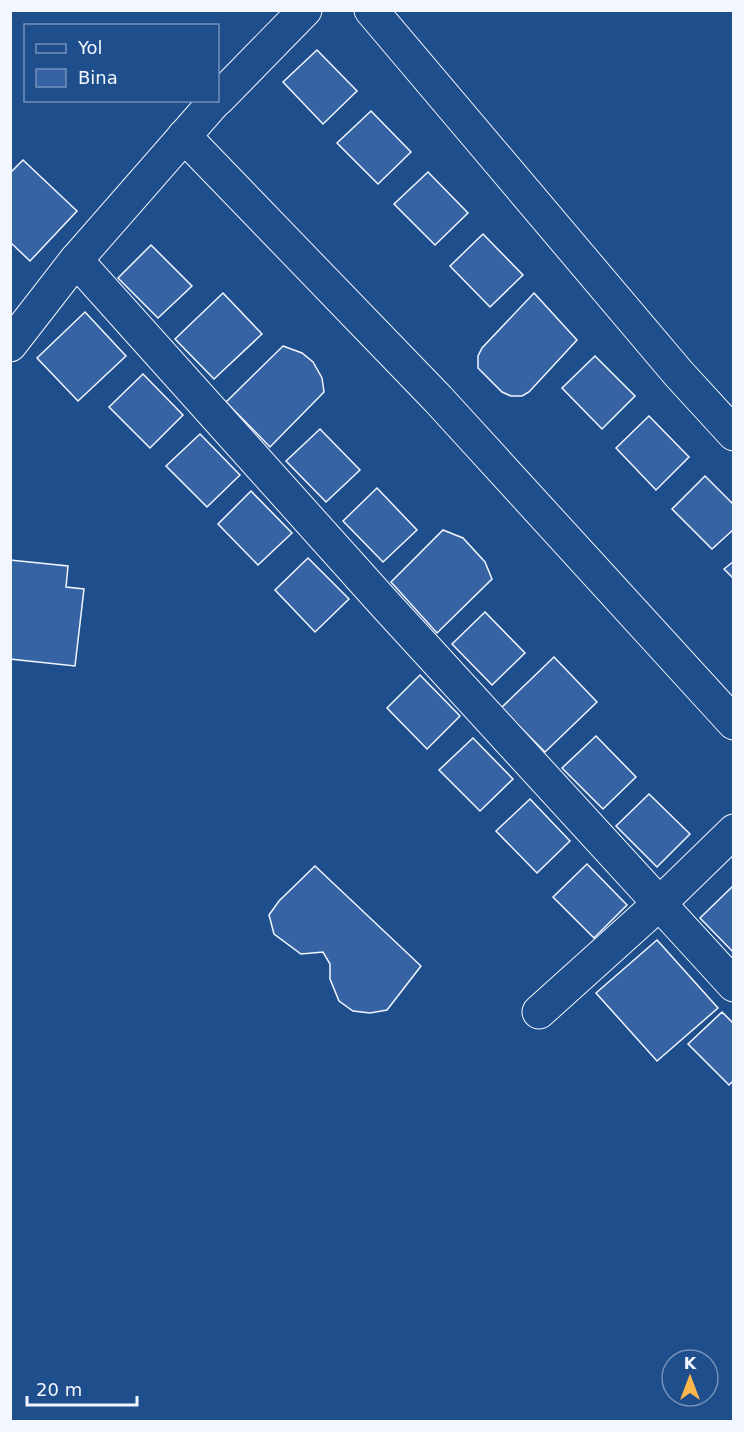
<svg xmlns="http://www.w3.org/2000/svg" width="744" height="1432" viewBox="0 0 744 1432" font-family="'DejaVu Sans',sans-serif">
<rect width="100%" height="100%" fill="#1f4e8c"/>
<g fill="#3563a3" stroke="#f2f6ff" stroke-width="1.5">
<polygon points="317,50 357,91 323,124 283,82"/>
<polygon points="371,111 411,152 378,184 337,143"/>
<polygon points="23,160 77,211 30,261 10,242 10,173"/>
<polygon points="428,172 468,213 435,245 394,204"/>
<polygon points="483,234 523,275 490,307 450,266"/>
<polygon points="151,245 192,286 158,318 118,278"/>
<polygon points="223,293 262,334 214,379 175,339"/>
<polygon points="534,293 577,340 529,392 522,396 511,396 502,392 478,368 478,356 482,348"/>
<polygon points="85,312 126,356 78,401 37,358"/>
<polygon points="283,346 302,353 313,362 322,378 324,392 270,447 226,402"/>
<polygon points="595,356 635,396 602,429 562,388"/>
<polygon points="143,374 183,415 150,448 109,407"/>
<polygon points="649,416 689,457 656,490 616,448"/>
<polygon points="320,429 360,470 326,502 286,461"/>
<polygon points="200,434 240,475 207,507 166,466"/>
<polygon points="705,476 734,505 734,529 712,549 672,509"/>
<polygon points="377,488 417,530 383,562 343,521"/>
<polygon points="251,491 292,533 258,565 218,524"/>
<polygon points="443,530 463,538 485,562 492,579 437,633 391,582"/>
<polygon points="308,558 349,599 315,632 275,590"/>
<polygon points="10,560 68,566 66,587 84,589 75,666 10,659"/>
<polygon points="734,561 734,579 724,569"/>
<polygon points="485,612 525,653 492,685 452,644"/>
<polygon points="554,657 597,702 545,752 501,708"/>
<polygon points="420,675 460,716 427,749 387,708"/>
<polygon points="596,736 636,777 603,809 562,768"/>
<polygon points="473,738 513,779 480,811 439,770"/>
<polygon points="649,794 690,834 657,867 616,826"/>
<polygon points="530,799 570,841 537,873 496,831"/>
<polygon points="587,864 627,905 594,938 553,897"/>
<polygon points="315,866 421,966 387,1010 370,1013 353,1011 339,1001 330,979 330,964 323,952 301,954 274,934 269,915 279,901"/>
<polygon points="733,886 734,886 734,953 700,918"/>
<polygon points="657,940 718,1008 657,1061 596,993"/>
<polygon points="722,1012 734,1024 734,1080 729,1085 688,1044"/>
</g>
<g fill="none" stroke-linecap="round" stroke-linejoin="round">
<defs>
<g id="minor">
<polyline points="371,10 679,374 734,434"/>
<polyline points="218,99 305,10"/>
<polyline points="184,136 438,399 734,723"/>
<polyline points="76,260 383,602 734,985"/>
<polyline points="10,345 76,260 216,100"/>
<polyline points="539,1012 660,903 734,831"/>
</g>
</defs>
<use href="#minor" stroke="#f2f6ff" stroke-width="35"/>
<use href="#minor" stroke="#1f4e8c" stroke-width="33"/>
</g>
<rect width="744" height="1432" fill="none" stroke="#f2f6ff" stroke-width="24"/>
<rect x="24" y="24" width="195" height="78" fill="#1f4e8c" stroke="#7391ba" stroke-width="1.5"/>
<rect x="36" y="44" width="30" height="9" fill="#1f4e8c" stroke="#7391ba" stroke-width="1.5"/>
<text x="78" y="54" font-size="18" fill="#f2f6ff">Yol</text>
<rect x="36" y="69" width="30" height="18" fill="#3563a3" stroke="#7391ba" stroke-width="1.5"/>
<text x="78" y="84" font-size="18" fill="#f2f6ff">Bina</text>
<g transform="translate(690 1378)"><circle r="28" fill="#1f4e8c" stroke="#7391ba" stroke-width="1.5"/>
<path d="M0-4.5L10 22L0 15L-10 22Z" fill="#ffb74d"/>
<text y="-9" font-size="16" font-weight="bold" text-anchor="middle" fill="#f2f6ff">K</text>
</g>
<path d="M27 1396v9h110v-9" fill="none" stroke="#f2f6ff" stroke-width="3"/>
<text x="36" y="1396" font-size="18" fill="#f2f6ff" stroke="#1f4e8c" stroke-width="4.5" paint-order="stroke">20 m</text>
</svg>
